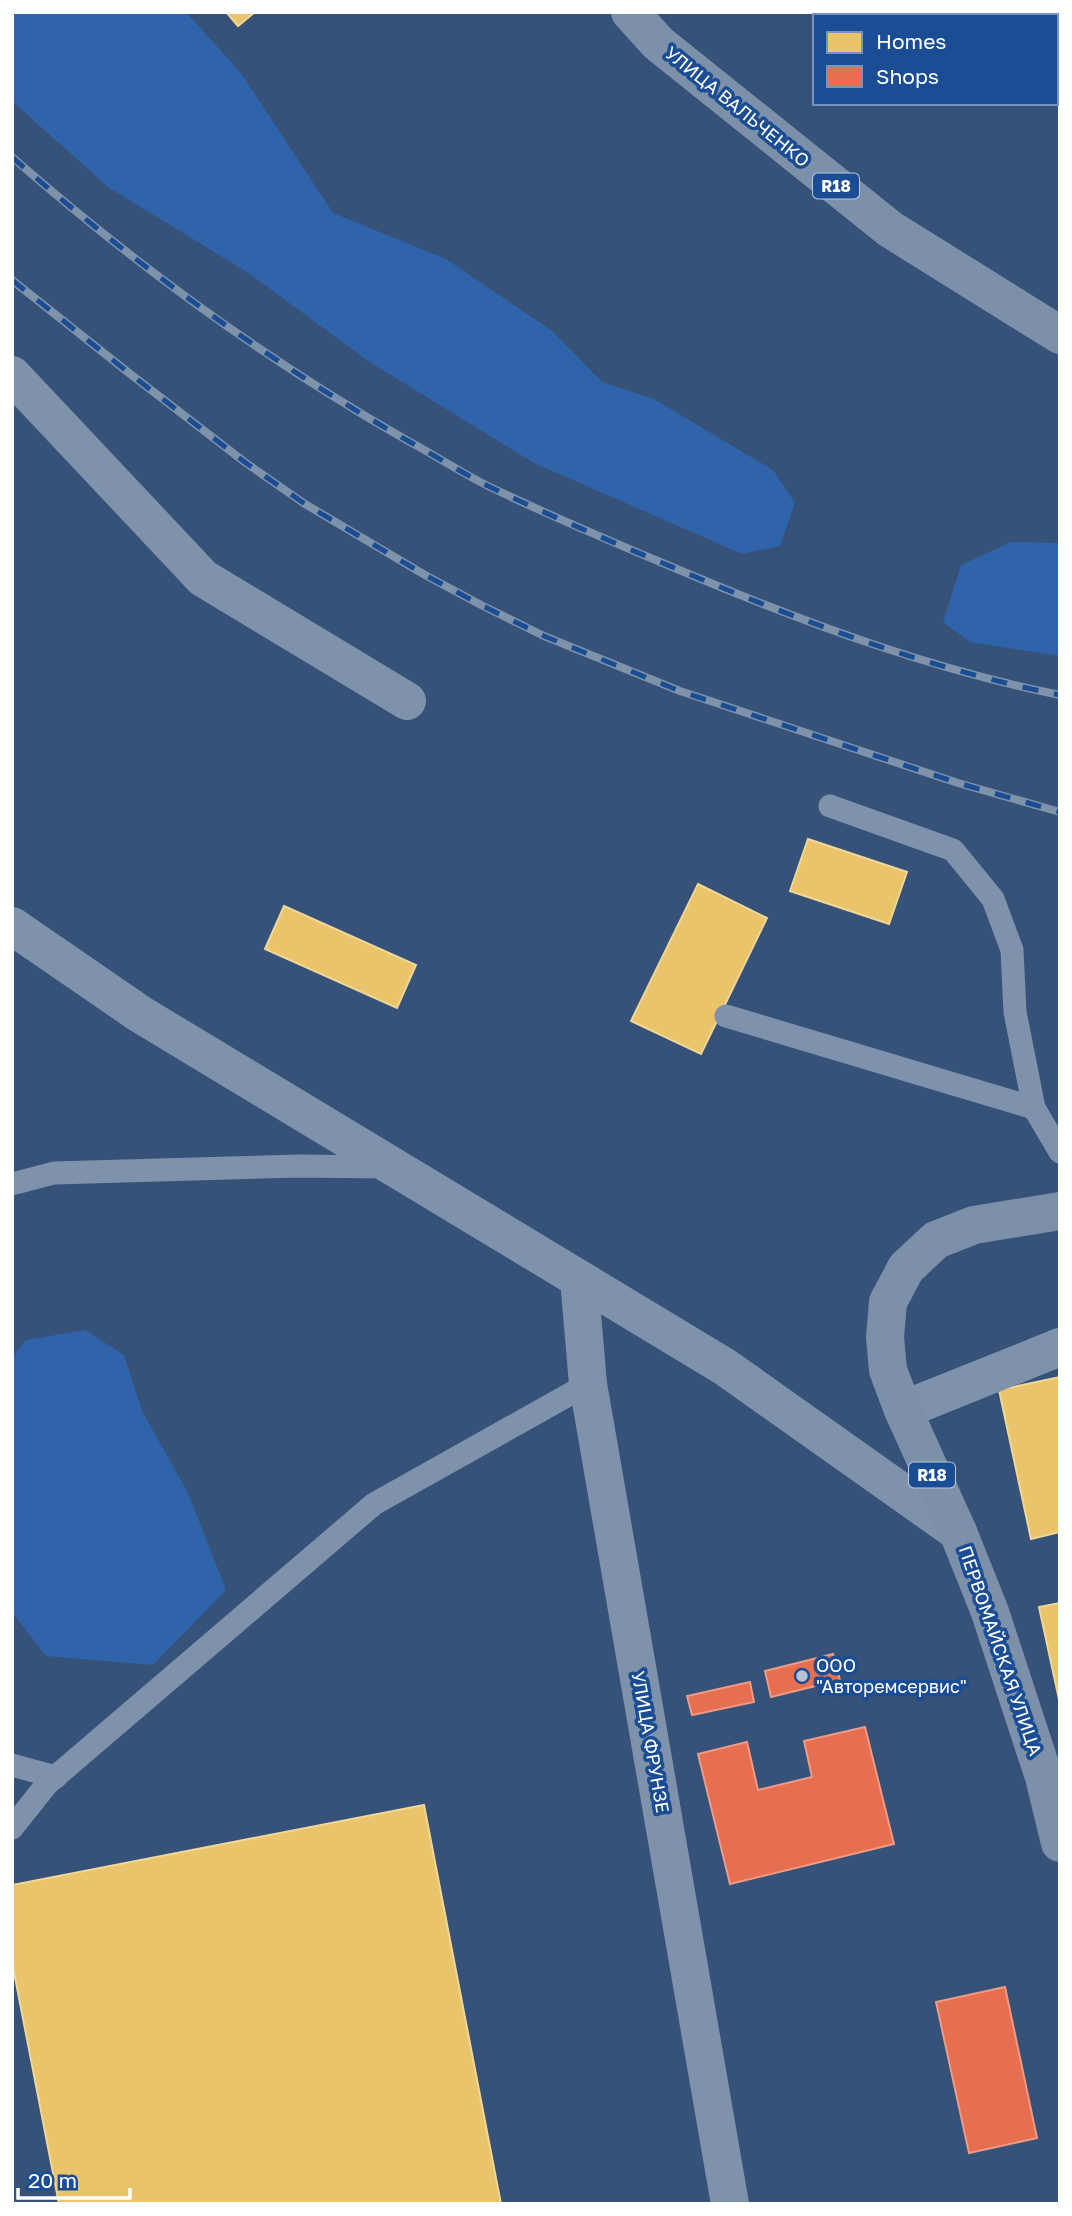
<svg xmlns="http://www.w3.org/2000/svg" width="1072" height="2216" viewBox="0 0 1072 2216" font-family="'Golos Text',sans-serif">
<rect width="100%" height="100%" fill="#365279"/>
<g fill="#2f63aa">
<polygon points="12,12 186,12 241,73 333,213 446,259 551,330 602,382 654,399 773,470 795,503 780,546 742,554 534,463 368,361 250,274 108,187 12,101"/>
<polygon points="1011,542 1060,543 1060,656 970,642 943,622 961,565"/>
<polygon points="85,1330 124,1355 142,1411 188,1493 226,1590 153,1665 46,1656 12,1612 12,1357 26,1340"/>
</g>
<g fill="#e9c46a" stroke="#f0d697" stroke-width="2">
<polygon points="226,12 255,12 238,26"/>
<polygon points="808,839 907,872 889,924 790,891"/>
<polygon points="698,884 767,918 701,1054 631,1021"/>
<polygon points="284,906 416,965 397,1008 265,949"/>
<polygon points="1060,1377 1060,1532 1031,1539 999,1390"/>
<polygon points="1060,1603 1060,1704 1039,1607"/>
<polygon points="424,1805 501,2204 59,2204 12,1962 12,1885"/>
</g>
<g fill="#e76f51" stroke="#ee9a85" stroke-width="2">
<polygon points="833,1654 840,1680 771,1697 765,1671"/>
<polygon points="750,1682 754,1702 692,1715 687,1696"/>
<polygon points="865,1727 894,1844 730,1884 698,1754 747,1742 758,1790 812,1777 804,1741"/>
<polygon points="1005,1987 1037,2138 969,2153 936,2002"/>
</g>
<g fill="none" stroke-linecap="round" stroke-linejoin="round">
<g stroke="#7f92ab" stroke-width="23">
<polyline points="830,806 953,850 993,899 1012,950 1015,1012 1034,1108 1060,1152"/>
<polyline points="726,1016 1034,1108"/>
<polyline points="12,1184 54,1173 298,1166 387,1167"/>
<polyline points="12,1765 56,1777"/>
<polyline points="12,1828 47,1784 374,1504 588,1384"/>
</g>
<g stroke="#7f92ab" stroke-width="38">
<polyline points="12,375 203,578 407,701"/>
<polyline points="12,926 140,1014 725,1367 958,1532"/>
<polyline points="579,1279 588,1384 730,2204"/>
<polyline points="903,1410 1060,1347"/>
</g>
<g stroke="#7d90a9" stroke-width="38">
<polyline points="630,12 658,43 890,229 1060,335"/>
<polyline points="1060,1211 974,1225 936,1240 906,1268 888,1302 885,1337 888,1370 903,1410 958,1532 990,1612 1044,1777 1060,1843"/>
</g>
<defs>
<g id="rail">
<path d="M 12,157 C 134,264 269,362 410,442 C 436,456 462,473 488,486 C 556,519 627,548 696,577 C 814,626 935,670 1060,695"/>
<polyline points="12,280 129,373 246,463 305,504 425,575 483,606 544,636 680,691 958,783 1060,812"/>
</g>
</defs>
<use href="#rail" stroke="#7e92aa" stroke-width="8"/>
<use href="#rail" stroke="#1b4d94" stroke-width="5" stroke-dasharray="16" stroke-linecap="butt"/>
</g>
<circle fill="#b9c2d0" stroke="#1b4d94" stroke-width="2.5" cx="802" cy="1676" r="7"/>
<g text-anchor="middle" stroke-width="7" stroke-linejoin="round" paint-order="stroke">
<g fill="#1b4d94" stroke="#bbcadf" stroke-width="2">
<rect x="813" y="173.5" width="46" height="25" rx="5"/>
<rect x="909" y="1462.5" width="46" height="25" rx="5"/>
</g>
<g font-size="16" font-weight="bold" fill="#fff">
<text x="836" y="192">R18</text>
<text x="932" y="1481">R18</text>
</g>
<g font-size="18" fill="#fff" stroke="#1b4d94">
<text transform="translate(737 107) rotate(39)" y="6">УЛИЦА ВАЛЬЧЕНКО</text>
<text transform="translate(1000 1651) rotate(71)" y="6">ПЕРВОМАЙСКАЯ УЛИЦА</text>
<text transform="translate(650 1742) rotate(80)" y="6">УЛИЦА ФРУНЗЕ</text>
</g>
<g font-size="18" fill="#fff" stroke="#1b4d94" text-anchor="start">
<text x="816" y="1672">ООО<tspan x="816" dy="21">"Авторемсервис"</tspan></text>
</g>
</g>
<rect width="1072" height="2216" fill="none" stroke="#ffffff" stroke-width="28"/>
<rect x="813" y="14" width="245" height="91" fill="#1b4d94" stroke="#7694bf" stroke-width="2"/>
<rect x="827" y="32" width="35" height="21" fill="#e9c46a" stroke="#7694bf" stroke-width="2"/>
<text x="876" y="49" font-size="21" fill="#ffffff">Homes</text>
<rect x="827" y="66" width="35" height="21" fill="#e76f51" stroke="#7694bf" stroke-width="2"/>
<text x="876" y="84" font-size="21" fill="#ffffff">Shops</text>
<path d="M18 2188v10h112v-10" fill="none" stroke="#ffffff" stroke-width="3.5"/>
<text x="28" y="2188" font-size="21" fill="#ffffff" stroke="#1b4d94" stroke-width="5" paint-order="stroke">20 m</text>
</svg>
